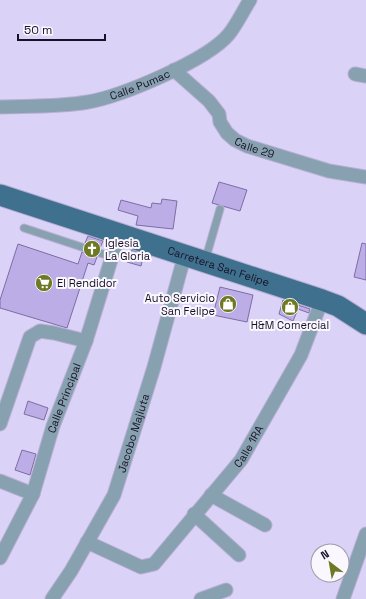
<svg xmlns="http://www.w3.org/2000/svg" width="366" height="599" viewBox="0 0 366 599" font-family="'Space Grotesk',sans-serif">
<rect width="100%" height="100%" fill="#dbd2f7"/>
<g fill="#bcade7" stroke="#7d6da4">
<polygon points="219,182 247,190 240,211 212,203"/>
<polygon points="162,199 177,201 173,229 136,225 138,216 118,210 121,200 151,208 152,203 161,204"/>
<polygon points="88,236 103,241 100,248 85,243"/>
<polygon points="362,243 366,244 366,280 354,277"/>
<polygon points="18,244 78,264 82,252 97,257 94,265 88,263 67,328 0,308 0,300"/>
<polygon points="131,250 144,254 141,266 127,262"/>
<polygon points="220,287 253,295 247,322 213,315"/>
<polygon points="283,300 310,309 309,313 298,309 293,321 279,314"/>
<polygon points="28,401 48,408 44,420 24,414"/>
<polygon points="22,450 36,454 30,475 15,470"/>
</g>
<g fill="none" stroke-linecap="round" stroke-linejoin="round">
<defs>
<g id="lane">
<polyline points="24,228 112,257"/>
<polyline points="205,261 220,209"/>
</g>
<g id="street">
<path id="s1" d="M 174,70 L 209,101 L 219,114 L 220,122 L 227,133 L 235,140 L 247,146 L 329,171 L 366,177"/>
<polyline points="355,74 366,76"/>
<path id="s2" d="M 0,107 C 29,106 59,107 88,102 C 122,96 208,60 229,34 C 237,24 243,11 250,0"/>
<polyline points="0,424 30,337 40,331 54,333 86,341"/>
<polyline points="0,481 33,494"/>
<polyline points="211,495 265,525"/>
<polyline points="194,514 239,555"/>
<path id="s3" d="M 87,542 L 141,567 L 154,564 L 241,460 L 301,355 L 322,300"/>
<path id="s4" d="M 0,558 L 33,494 L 53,426 L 86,341 L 119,234"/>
<path id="s5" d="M 52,599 L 71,571 L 114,495 L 154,367 L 185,254"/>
<polyline points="201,599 226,590"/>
<polyline points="343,599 366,534"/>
</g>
<g id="primary">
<path id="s6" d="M 0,195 L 322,300 L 338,306 L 366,324"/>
</g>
</defs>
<use href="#lane" stroke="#b8afd2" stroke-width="9"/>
<use href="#street" stroke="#b8afd2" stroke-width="15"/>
<use href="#primary" stroke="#b8afd2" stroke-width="23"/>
<use href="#lane" stroke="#87a1b1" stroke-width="7"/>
<use href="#street" stroke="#87a1b1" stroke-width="13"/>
<use href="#primary" stroke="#3f718f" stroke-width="21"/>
</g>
<defs>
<symbol id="church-disc" viewBox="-11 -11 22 22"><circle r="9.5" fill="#6e7924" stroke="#faf8fe"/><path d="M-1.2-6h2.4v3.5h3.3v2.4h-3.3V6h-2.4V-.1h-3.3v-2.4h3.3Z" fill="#fff"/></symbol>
<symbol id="supermarket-disc" viewBox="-11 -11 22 22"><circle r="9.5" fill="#6e7924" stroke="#faf8fe"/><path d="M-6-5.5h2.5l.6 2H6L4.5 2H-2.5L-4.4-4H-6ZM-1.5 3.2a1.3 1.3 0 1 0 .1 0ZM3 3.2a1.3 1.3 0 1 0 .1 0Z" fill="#fff"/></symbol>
<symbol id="shop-disc" viewBox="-11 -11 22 22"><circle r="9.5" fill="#6e7924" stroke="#faf8fe"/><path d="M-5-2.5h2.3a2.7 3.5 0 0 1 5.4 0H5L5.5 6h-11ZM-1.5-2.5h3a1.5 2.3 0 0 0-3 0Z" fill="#fff"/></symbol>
</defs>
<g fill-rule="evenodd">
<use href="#church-disc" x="82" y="239" width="20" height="20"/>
<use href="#supermarket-disc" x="34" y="273" width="20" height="20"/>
<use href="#shop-disc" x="218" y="294" width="20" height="20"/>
<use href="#shop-disc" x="280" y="297" width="20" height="20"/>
</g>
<g text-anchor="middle" stroke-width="4" stroke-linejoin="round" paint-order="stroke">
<g font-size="11" fill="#181127" stroke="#faf8fe">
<text dy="4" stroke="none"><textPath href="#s2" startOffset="143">Calle Pumac</textPath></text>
<text dy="4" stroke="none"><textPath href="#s1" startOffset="116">Calle 29</textPath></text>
<text dy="4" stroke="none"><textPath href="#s6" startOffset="230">Carretera San Felipe</textPath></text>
<text dy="4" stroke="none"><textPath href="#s4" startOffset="173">Calle Principal</textPath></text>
<text dy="4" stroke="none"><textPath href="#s5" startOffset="186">Jacobo Majluta</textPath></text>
<text dy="4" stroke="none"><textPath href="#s3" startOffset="224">Calle 1RA</textPath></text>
</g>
<g font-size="11" fill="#181127" stroke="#faf8fe" text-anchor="start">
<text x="105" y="247">Iglesia<tspan x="105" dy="13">La Gloria</tspan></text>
<text x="57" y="287">El Rendidor</text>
<text x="215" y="302" text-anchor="end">Auto Servicio<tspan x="215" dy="13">San Felipe</tspan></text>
<text x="290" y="329" text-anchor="middle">H&amp;M Comercial</text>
</g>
</g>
<g transform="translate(330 563) rotate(329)"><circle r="19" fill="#faf8fe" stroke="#a09ca8"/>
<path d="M0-3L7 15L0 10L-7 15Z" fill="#6e7924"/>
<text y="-6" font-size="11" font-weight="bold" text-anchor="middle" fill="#181127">N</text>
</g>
<path d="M18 34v6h87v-6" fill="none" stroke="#181127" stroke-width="2"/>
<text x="24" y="34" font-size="12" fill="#181127" stroke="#faf8fe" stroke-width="3" paint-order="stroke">50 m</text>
</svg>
